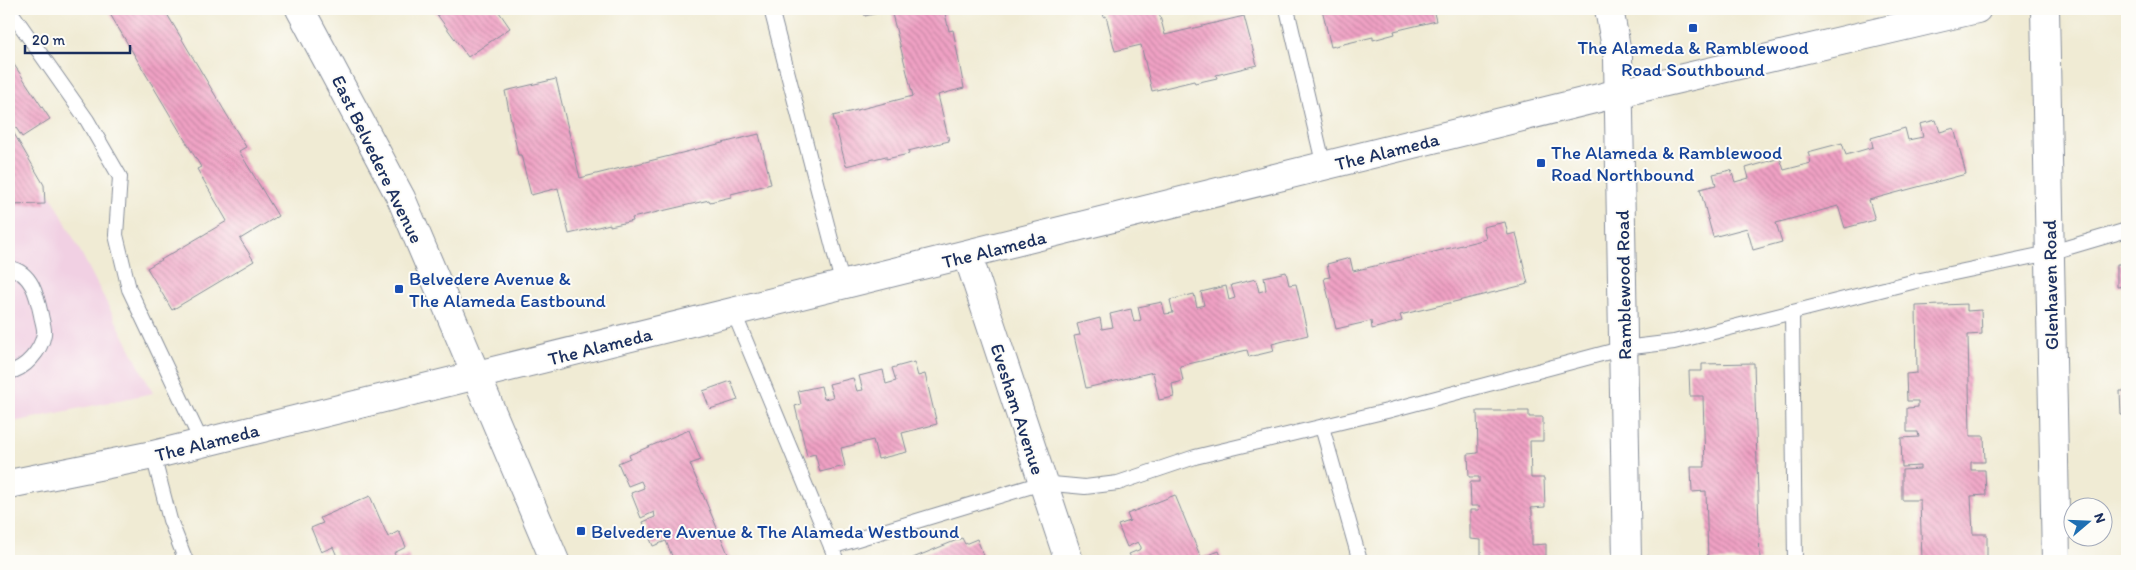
<svg xmlns="http://www.w3.org/2000/svg" width="2136" height="570" viewBox="0 0 2136 570" font-family="Itim,sans-serif">
<defs>
<pattern id="building-back-hatch" width="6" height="6" patternUnits="userSpaceOnUse" patternTransform="scale(1.25)"><rect width="6" height="6" fill="#f0a1c4"/><path d="M-1 5l2 2M0 0l6 6M5-1l2 2" fill="none" stroke="#c284a2"/></pattern>
</defs>
<rect width="100%" height="100%" fill="#fdfcf7"/>
<filter id="ink" filterUnits="userSpaceOnUse"><feTurbulence type="fractalNoise" baseFrequency=".02" numOctaves="2"/><feDisplacementMap in="SourceGraphic" scale="10" xChannelSelector="R" yChannelSelector="G"/><feConvolveMatrix kernelMatrix="1 2 1 2 8 2 1 2 1" color-interpolation-filters="sRGB"/></filter>
<filter id="wash" filterUnits="userSpaceOnUse"><feTurbulence type="fractalNoise" baseFrequency=".0096" numOctaves="4" result="noise"/><feDisplacementMap in="SourceGraphic" scale="20" xChannelSelector="R" yChannelSelector="G"/><feGaussianBlur stdDeviation="1.12" result="paint"/><feColorMatrix in="noise" values="0 0 0 0 0 0 0 0 0 0 0 0 0 0 0 0 0 1.4 0 .05"/><feComposite in="paint" operator="in"/></filter>
<g filter="url(#wash)">
<rect width="100%" height="100%" fill="#f0ebd4"/>
<polygon fill="#f1d0e3" points="9,135 56,204 153,393 9,423"/>
<g id="blocks">
<g fill="url(#building-back-hatch)">
<polygon points="107,9 164,9 246,147 239,151 278,216 240,239 254,261 172,310 147,268 227,221 197,169 201,167"/>
<polygon points="433,9 497,9 510,28 468,57"/>
<polygon points="864,9 944,9 949,31 953,30 964,88 938,95 949,141 908,151 909,154 886,159 886,156 846,166 833,116 913,96 891,10 865,16"/>
<polygon points="1102,9 1158,9 1165,35 1244,16 1257,65 1216,75 1217,78 1195,83 1194,81 1152,91 1141,45 1115,51 1106,16 1104,17"/>
<polygon points="1322,9 1433,9 1436,21 1394,31 1395,34 1373,40 1373,37 1331,47"/>
<polygon points="9,57 50,119 22,137 9,117"/>
<polygon points="556,79 580,178 759,134 771,184 731,194 731,197 710,202 709,200 632,218 633,221 610,226 610,224 569,234 558,188 531,195 521,155 518,155 505,91"/>
<polygon points="1936,120 1940,132 1954,128 1966,174 1869,200 1875,220 1845,228 1838,206 1776,223 1782,242 1753,250 1747,228 1713,237 1700,189 1716,185 1713,174 1731,170 1735,182 1749,178 1746,168 1780,158 1784,170 1811,163 1808,152 1842,143 1846,155 1873,147 1871,138 1905,128 1908,140 1923,137 1920,124"/>
<polygon points="9,125 44,185 45,204 9,205"/>
<polygon points="1505,222 1508,235 1516,233 1528,284 1400,315 1402,321 1372,329 1371,321 1336,329 1324,278 1330,277 1327,264 1350,258 1353,271 1418,256 1486,239 1483,227"/>
<polygon points="2117,264 2127,264 2127,286 2117,287"/>
<polygon points="1286,272 1289,285 1296,284 1308,335 1272,344 1274,351 1249,357 1247,350 1180,366 1183,381 1172,384 1174,397 1159,400 1153,372 1086,388 1074,336 1080,335 1077,324 1100,318 1102,329 1113,327 1110,314 1131,309 1134,322 1141,320 1138,307 1162,302 1165,314 1173,313 1170,300 1194,294 1197,307 1201,306 1204,305 1201,292 1226,286 1229,300 1235,298 1231,285 1256,279 1259,292 1266,290 1264,277"/>
<polygon points="1967,304 1967,311 1981,310 1982,334 1968,335 1970,433 1970,436 1984,436 1985,462 1971,462 1971,470 1985,470 1986,495 1971,496 1973,534 1987,534 1987,558 1973,559 1973,561 1922,561 1920,500 1902,500 1902,470 1920,469 1920,466 1902,467 1901,438 1919,437 1918,432 1907,432 1907,408 1918,407 1918,401 1907,401 1906,374 1917,373 1916,306"/>
<polygon points="914,362 918,376 925,374 937,424 902,433 907,452 878,459 873,440 841,448 845,466 820,472 815,454 807,456 795,406 801,404 798,391 821,386 824,399 829,398 833,397 829,384 853,378 857,391 863,390 859,376 883,370 886,384 896,381 892,368"/>
<polygon points="1754,363 1760,561 1708,561 1706,491 1692,492 1691,467 1705,467 1703,396 1690,396 1689,371 1702,371 1702,364"/>
<polygon points="731,381 738,400 710,409 703,391"/>
<polygon points="2120,391 2127,391 2127,415 2121,415"/>
<polygon points="1477,411 1529,411 1529,417 1543,417 1543,441 1530,441 1531,478 1544,478 1545,507 1531,508 1532,510 1532,545 1546,544 1546,561 1481,561 1481,540 1470,539 1470,510 1479,510 1480,506 1471,506 1470,482 1479,482 1479,477 1469,477 1468,454 1478,453"/>
<polygon points="689,430 701,460 690,464 731,561 674,561 666,541 653,546 643,522 655,517 654,512 641,518 631,493 644,488 641,481 628,486 618,463 630,458 629,455"/>
<polygon points="1175,495 1201,558 1219,551 1223,561 1133,561 1129,554 1141,549 1141,547 1138,542 1127,547 1118,525 1130,521 1127,514"/>
<polygon points="370,496 388,537 399,531 406,547 394,553 397,559 408,554 411,561 339,561 333,547 321,552 311,528 323,523 320,518"/>
<polygon points="2127,519 2127,544 2124,544 2123,520"/>
<polygon points="962,538 965,544 977,539 986,561 914,561 913,558"/>
</g>
</g>
</g>
<g filter="url(#ink)">
<use href="#blocks" fill-opacity="0" stroke="#868d99" stroke-width="1"/>
<g fill="none" stroke-linecap="round" stroke-linejoin="round">
<defs>
<g id="service">
<polyline points="9,9 87,120 120,177 116,235 129,289 202,443"/>
<polyline points="771,9 843,286"/>
<polyline points="1287,9 1324,167"/>
<path d="M 9,268 C 32,272 37,296 41,315 C 42,321 45,329 44,334 C 41,351 25,369 9,372"/>
<polyline points="1792,312 1795,561"/>
<polyline points="734,313 837,561"/>
<polyline points="1322,427 1360,561"/>
<polyline points="153,455 170,520 186,561"/>
<polyline points="831,547 1042,483 1085,487 1118,483 1195,457 1387,411 1624,348 1674,342 1916,281 2049,253 2127,230"/>
</g>
<g id="minor">
<polyline points="1609,9 1618,58 1627,561"/>
<polyline points="2045,9 2056,561"/>
<polyline points="968,256 1069,561"/>
</g>
<g id="secondary">
<polyline points="300,9 401,198 555,561"/>
<polyline points="9,484 153,455 1619,93 1977,9"/>
</g>
</defs>
<use href="#service" stroke="#868d99" stroke-width="16"/>
<use href="#minor" stroke="#868d99" stroke-width="30"/>
<use href="#secondary" stroke="#868d99" stroke-width="30"/>
<use href="#service" stroke="#fff" stroke-width="14"/>
<use href="#minor" stroke="#fff" stroke-width="28"/>
<use href="#secondary" stroke="#fff" stroke-width="28"/>
</g>
</g>
<g fill="#1a4fb4" stroke="#fdfcf7" stroke-width="2">
<rect x="1688" y="23" width="10" height="10" rx="2.5"/>
<rect x="1536" y="158" width="10" height="10" rx="2.5"/>
<rect x="394" y="284" width="10" height="10" rx="2.5"/>
<rect x="576" y="526" width="10" height="10" rx="2.5"/>
</g>
<g text-anchor="middle" stroke-width="4" stroke-linejoin="round" paint-order="stroke">
<g font-size="19" fill="#164399" stroke="#fdfcf7" text-anchor="start">
<text x="1693" y="54" text-anchor="middle">The Alameda &amp; Ramblewood<tspan x="1693" dy="22">Road Southbound</tspan></text>
<text x="1551" y="159">The Alameda &amp; Ramblewood<tspan x="1551" dy="22">Road Northbound</tspan></text>
<text x="409" y="285">Belvedere Avenue &amp;<tspan x="409" dy="22">The Alameda Eastbound</tspan></text>
<text x="591" y="538">Belvedere Avenue &amp; The Alameda Westbound</text>
</g>
<g font-size="19" fill="#1b2f5e" stroke="#fdfcf7">
<text transform="translate(1387 151) rotate(-14)" y="7">The Alameda</text>
<text transform="translate(378 159) rotate(64)" y="7">East Belvedere Avenue</text>
<text transform="translate(994 249) rotate(-14)" y="7">The Alameda</text>
<text transform="translate(1623 285) rotate(-91)" y="7">Ramblewood Road</text>
<text transform="translate(2050 285) rotate(-91)" y="7">Glenhaven Road</text>
<text transform="translate(600 346) rotate(-14)" y="7">The Alameda</text>
<text transform="translate(1018 409) rotate(72)" y="7">Evesham Avenue</text>
<text transform="translate(207 442) rotate(-14)" y="7">The Alameda</text>
</g>
</g>
<rect width="2136" height="570" fill="none" stroke="#fdfcf7" stroke-width="30"/>
<g transform="translate(2088 522) rotate(71)"><circle r="24" fill="#fdfcf7" stroke="#a3aaba"/>
<path d="M0-4L9 19L0 12L-9 19Z" fill="#1f6fb2"/>
<text y="-8" font-size="14" font-weight="bold" text-anchor="middle" fill="#1b2f5e">N</text>
</g>
<path d="M25 45v8h105v-8" fill="none" stroke="#1b2f5e" stroke-width="2.5"/>
<text x="32" y="45" font-size="15" fill="#1b2f5e" stroke="#fdfcf7" stroke-width="4" paint-order="stroke">20 m</text>
</svg>
